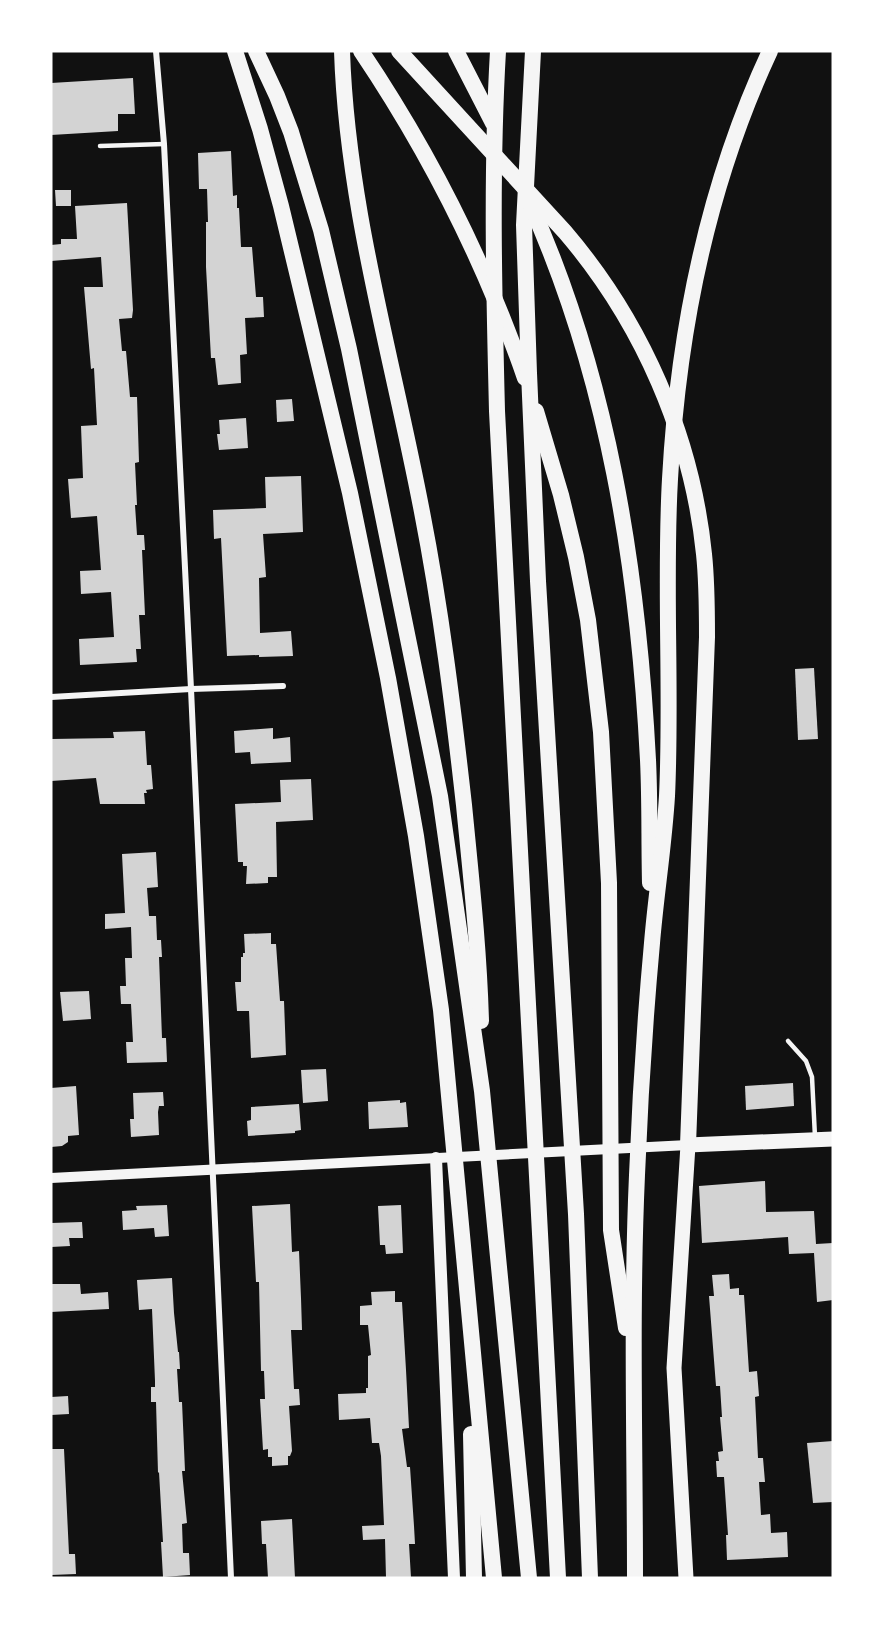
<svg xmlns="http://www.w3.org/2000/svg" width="884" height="1629" viewBox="0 0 884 1629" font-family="Overpass,sans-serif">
<rect width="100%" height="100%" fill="#111"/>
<g fill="#d3d3d3">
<polygon points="133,78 135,114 118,114 118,131 51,135 51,83"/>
<polygon points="231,151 233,196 237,195 237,208 239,208 241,247 252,247 256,297 263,297 264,317 245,318 247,354 240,355 241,383 218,385 215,358 211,358 206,267 206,222 208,222 207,189 199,189 198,153"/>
<polygon points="55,190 71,190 71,206 56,206"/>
<polygon points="127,203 133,310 132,318 119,319 122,351 126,351 130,397 137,397 139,462 135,463 137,505 135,505 137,535 144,535 145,550 142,550 145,615 139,615 141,649 136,649 137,662 80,665 79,639 114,637 111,592 81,594 80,571 101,570 97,516 71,518 68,479 83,478 81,426 97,425 94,368 91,369 84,287 103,287 101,257 51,261 51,245 61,244 61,239 77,239 75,206"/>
<polygon points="292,399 294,421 277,422 276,400"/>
<polygon points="246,418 248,448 219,450 217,434 220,434 219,420"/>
<polygon points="301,476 303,532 263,534 266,577 259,578 260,633 291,631 293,656 259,657 259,655 227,656 221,538 214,539 213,510 266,508 265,477"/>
<polygon points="814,668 818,739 798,740 795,669"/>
<polygon points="273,728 273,739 290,737 291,762 251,764 250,752 235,753 234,731"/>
<polygon points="145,731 147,765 151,765 153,789 146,790 147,793 144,793 145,804 100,804 96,778 51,781 51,739 114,738 113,732"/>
<polygon points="311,779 313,820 276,822 277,877 268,877 268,883 246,884 247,866 243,866 243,862 238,862 235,804 281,802 280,780"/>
<polygon points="156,852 158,887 147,888 149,916 156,916 157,940 161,940 162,957 159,957 162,1038 166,1038 167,1062 127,1063 126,1042 133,1042 131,1004 121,1004 120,986 126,986 125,958 132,958 131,927 105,929 105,914 125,913 122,854"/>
<polygon points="271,933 271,944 276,944 280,1001 284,1001 286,1055 251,1058 249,1011 237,1011 235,982 241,982 241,957 243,957 243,953 245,953 244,934"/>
<polygon points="89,991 91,1019 63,1021 60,992"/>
<polygon points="326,1069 328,1101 303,1103 301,1070"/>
<polygon points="793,1083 794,1106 746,1110 745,1086"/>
<polygon points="76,1086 79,1135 68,1136 68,1142 62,1146 51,1147 51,1088"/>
<polygon points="163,1092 164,1106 159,1106 158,1112 159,1135 131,1137 130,1119 134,1119 133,1093"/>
<polygon points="400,1100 400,1103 406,1102 408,1127 369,1129 368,1102"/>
<polygon points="299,1104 301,1130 295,1131 295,1133 248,1136 247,1121 251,1120 251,1107"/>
<polygon points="765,1181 766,1212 814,1211 816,1244 833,1243 833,1300 817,1302 814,1253 789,1254 788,1237 702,1243 699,1186"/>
<polygon points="290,1204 292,1252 299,1251 301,1298 302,1330 291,1330 294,1389 299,1389 300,1405 289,1406 292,1451 290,1456 288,1456 288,1465 272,1466 272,1457 268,1457 268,1449 263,1450 260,1399 265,1399 264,1371 261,1371 259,1282 256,1282 252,1206"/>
<polygon points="167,1205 169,1236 155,1237 154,1228 123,1230 122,1211 137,1210 136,1206"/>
<polygon points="401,1205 403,1253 386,1254 385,1245 380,1245 378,1206"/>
<polygon points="82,1222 83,1238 69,1238 70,1246 51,1247 51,1223"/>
<polygon points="729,1274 730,1289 739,1288 739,1295 744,1295 749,1372 757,1371 759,1396 755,1397 758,1458 763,1458 765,1482 759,1482 761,1515 770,1514 771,1533 787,1532 788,1557 727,1560 726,1535 728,1535 724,1477 717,1477 716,1461 719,1461 718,1452 723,1451 720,1417 722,1417 720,1386 716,1386 709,1296 714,1296 712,1275"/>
<polygon points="172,1278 174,1313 178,1352 179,1352 180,1369 177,1369 179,1402 182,1402 185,1471 182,1471 187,1523 182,1524 183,1553 189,1553 190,1575 163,1577 161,1542 163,1542 159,1472 158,1473 156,1402 151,1402 151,1387 155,1387 155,1381 152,1309 139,1310 137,1280"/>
<polygon points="51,1284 80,1284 81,1294 108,1292 109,1309 51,1312"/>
<polygon points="395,1291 395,1302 402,1302 406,1370 409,1428 402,1429 407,1467 410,1467 414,1526 415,1544 409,1544 411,1578 386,1578 385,1539 363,1540 362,1526 384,1525 381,1456 379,1443 372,1443 370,1418 339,1420 338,1394 366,1393 366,1388 368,1388 368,1356 371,1355 368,1325 360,1325 360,1306 372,1305 371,1292"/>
<polygon points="68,1396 69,1414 51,1415 51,1397"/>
<polygon points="833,1441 833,1502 813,1503 807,1443"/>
<polygon points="51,1449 64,1449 69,1554 75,1554 76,1574 51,1575"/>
<polygon points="292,1519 295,1578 268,1578 266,1544 262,1544 261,1521"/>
</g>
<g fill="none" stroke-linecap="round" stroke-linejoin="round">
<g stroke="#f5f5f5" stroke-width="4.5">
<polyline points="100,146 164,144"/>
<polyline points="788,1041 806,1061 812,1077 815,1137"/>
</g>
<g stroke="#f5f5f5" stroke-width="6">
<polyline points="156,51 164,144 191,689 231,1578"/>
<polyline points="51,697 191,689 283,686"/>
</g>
<polyline stroke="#f5f5f5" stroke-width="10" points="51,1178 688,1145"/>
<polyline stroke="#f5f5f5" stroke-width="12" points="436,1158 454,1578"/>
<polyline stroke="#f5f5f5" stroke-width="15" points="686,1578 674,1368 688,1145 833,1139"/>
<g stroke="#f5f5f5" stroke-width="16">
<polyline points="235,51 260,129 281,206 350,493 388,678 416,836 441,1010 494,1578"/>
<polyline points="256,51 277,96 291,132 321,230 349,349 440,796 482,1091 529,1578"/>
<path d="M 342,51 C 347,207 393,359 422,512 C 441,609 453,707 464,805 C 471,877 479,948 481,1021"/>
<path d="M 361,51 C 429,152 485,263 525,378"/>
<path d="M 399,51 L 565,232 C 642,322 692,436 704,554 C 707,582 707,609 707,637 L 688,1145"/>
<polyline points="456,51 493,123"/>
<path d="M 498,51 C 491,171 494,291 497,411 L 558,1578"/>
<polyline points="533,51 524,225 529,373 538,581 576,1214 590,1578"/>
<path d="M 528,199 C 608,375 638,568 648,760 C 650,801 649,842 650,883"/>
<polyline points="536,411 561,495 576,557 588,620 601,732 609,883 611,1230 626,1328"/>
<polyline points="471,1434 474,1578"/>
<path d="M 635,1578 C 635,1444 631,1309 637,1175 C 640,1098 645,1020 652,943 C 656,894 664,846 667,796 C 672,691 664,584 670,479 C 678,333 708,184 770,51"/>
</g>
</g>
<rect width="884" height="1629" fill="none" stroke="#ffffff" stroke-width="105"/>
</svg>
